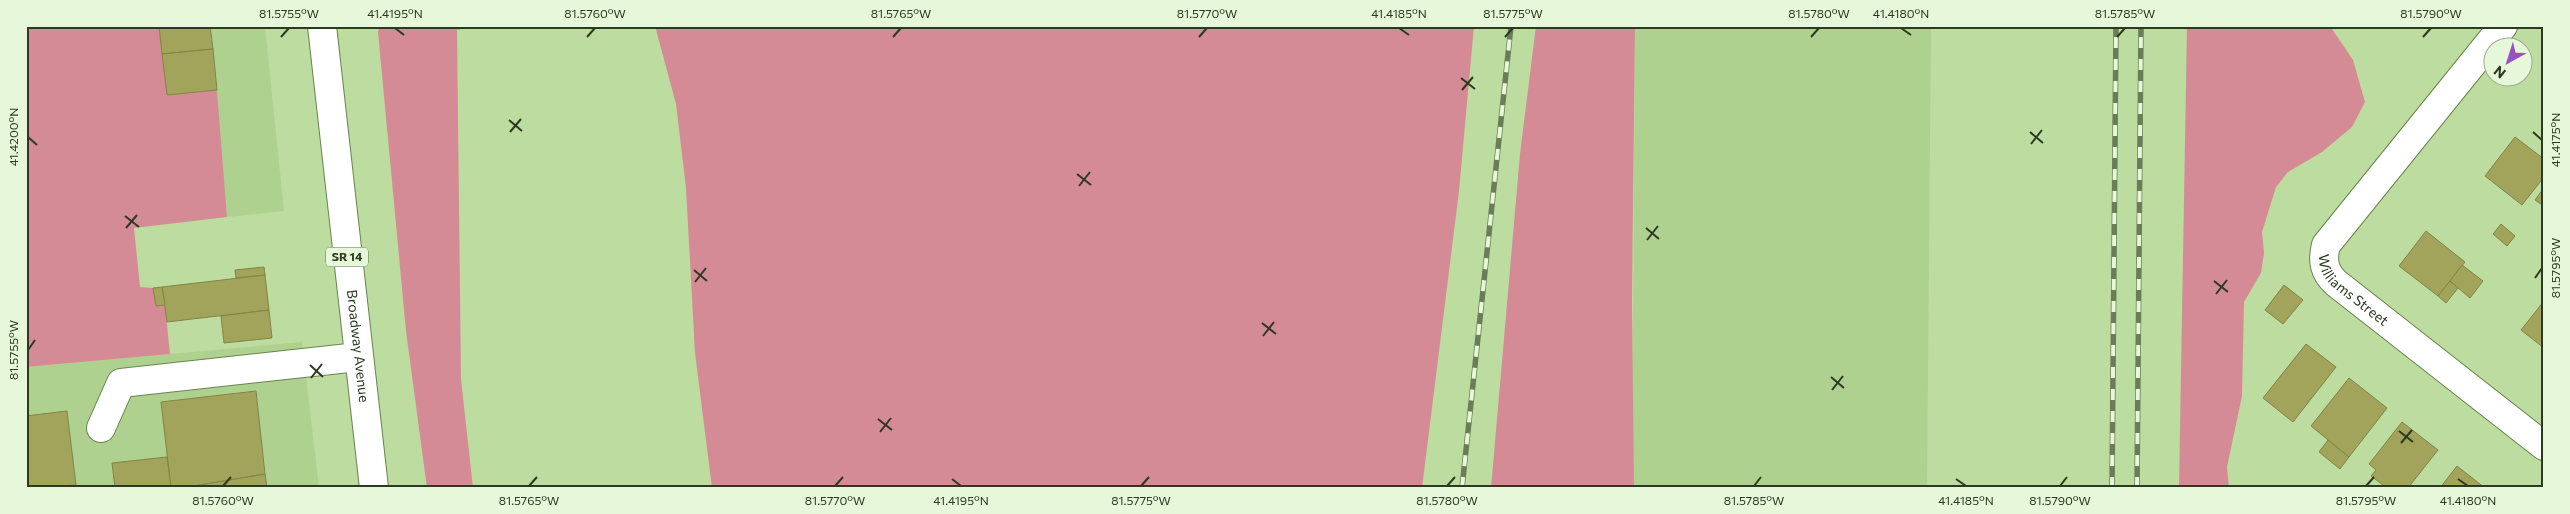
<svg xmlns="http://www.w3.org/2000/svg" width="2570" height="514" viewBox="0 0 2570 514" font-family="Commissioner,sans-serif">
<rect width="100%" height="100%" fill="#bddca0"/>
<g fill="#afd18f">
<polygon points="159,26 265,26 284,211 227,217 217,90 167,95"/>
<polygon points="1635,26 1931,26 1927,488 1632,488"/>
<polygon points="302,342 319,488 26,488 26,367"/>
</g>
<g fill="#d58b96">
<polygon points="26,26 159,26 167,95 217,90 227,217 134,228 140,287 153,288 156,306 165,305 170,354 26,367"/>
<polygon points="380,26 478,26 457,30 461,379 473,488 427,488 406,331 378,32"/>
<polygon points="655,26 1474,26 1459,191 1422,488 712,488 695,353 686,188 676,104"/>
<polygon points="1536,26 1635,26 1632,299 1634,488 1491,488 1520,154"/>
<polygon points="2187,26 2330,26 2353,60 2365,102 2352,127 2322,152 2288,172 2276,187 2262,232 2264,253 2261,273 2244,302 2242,396 2227,467 2229,488 2179,488"/>
</g>
<g fill="#a1a45a" stroke="#828444">
<polygon points="159,26 210,26 213,49 162,54"/>
<polygon points="213,49 217,90 167,95 162,54"/>
<polygon points="2515,137 2544,159 2544,177 2522,205 2485,176"/>
<polygon points="2543,189 2544,189 2544,206 2535,200"/>
<polygon points="2501,224 2515,236 2507,246 2493,234"/>
<polygon points="2426,231 2465,262 2438,296 2399,266"/>
<polygon points="2462,265 2483,281 2470,298 2450,281"/>
<polygon points="264,267 265,275 236,278 235,270"/>
<polygon points="265,275 269,310 167,322 162,287"/>
<polygon points="2450,281 2458,288 2446,303 2438,296"/>
<polygon points="2284,285 2303,300 2283,324 2265,310"/>
<polygon points="162,287 165,305 156,306 153,288"/>
<polygon points="2544,301 2544,348 2521,330"/>
<polygon points="269,310 272,338 224,343 221,316"/>
<polygon points="2306,344 2336,367 2293,422 2263,398"/>
<polygon points="2349,378 2387,408 2349,457 2311,426"/>
<polygon points="256,391 265,474 194,486 171,488 161,402"/>
<polygon points="67,411 76,485 27,488 26,416"/>
<polygon points="2402,422 2438,450 2408,488 2387,488 2371,476 2376,470 2369,464"/>
<polygon points="2328,440 2349,457 2340,469 2319,452"/>
<polygon points="167,457 171,488 115,488 112,463"/>
<polygon points="2457,466 2485,488 2440,488"/>
<polygon points="265,474 267,488 194,488 194,486"/>
</g>
<g fill="none" stroke-linecap="round" stroke-linejoin="round">
<defs>
<g id="minor">
<path id="s1" d="M 2503,26 L 2326,245 C 2322,261 2324,272 2336,283 L 2544,446"/>
<polyline points="101,428 121,383 358,357"/>
</g>
<g id="major">
<path id="s2" d="M 322,26 L 374,488"/>
</g>
</defs>
<use href="#minor" stroke="#68844c" stroke-width="30"/>
<use href="#major" stroke="#68844c" stroke-width="30"/>
<use href="#minor" stroke="#fff" stroke-width="28"/>
<use href="#major" stroke="#fff" stroke-width="28"/>
<defs>
<g id="rail">
<polyline points="1462,488 1511,26"/>
<polyline points="2112,488 2116,26"/>
<polyline points="2137,488 2141,26"/>
</g>
</defs>
<use href="#rail" stroke="#697d56" stroke-width="5.5"/>
<use href="#rail" stroke="#e7f7d9" stroke-width="4" stroke-dasharray="11" stroke-linecap="butt"/>
</g>
<path fill="none" stroke="#2d3921" stroke-width="2" d="M 395,28 L 404,35M 1399,28 L 1409,35M 1901,28 L 1911,35M 281,37 L 289,28M 587,37 L 595,28M 893,37 L 901,28M 1199,37 L 1207,28M 1505,37 L 1513,28M 1811,37 L 1819,28M 2117,37 L 2125,28M 2423,37 L 2431,28M 1461,78 L 1475,89M 1462,90 L 1473,77M 509,120 L 522,131M 510,132 L 521,119M 2030,132 L 2043,143M 2533,132 L 2542,140M 28,137 L 37,145M 2031,144 L 2042,130M 1077,174 L 1091,185M 1079,186 L 1090,172M 125,216 L 139,227M 126,228 L 137,215M 1646,228 L 1659,239M 1647,240 L 1658,226M 694,270 L 707,281M 2535,278 L 2542,268M 2214,281 L 2228,292M 695,282 L 706,268M 2216,294 L 2227,280M 1262,323 L 1276,334M 1263,336 L 1274,322M 28,350 L 35,340M 310,365 L 323,377M 1831,377 L 1844,388M 311,378 L 322,364M 1832,390 L 1843,376M 878,419 L 892,430M 2399,431 L 2413,442M 880,432 L 891,418M 2401,443 L 2412,430M 952,479 L 961,486M 1956,479 L 1966,486M 2458,479 L 2468,486M 223,486 L 231,477M 529,486 L 537,477M 835,486 L 843,477M 1141,486 L 1149,477M 1447,486 L 1455,477M 1754,486 L 1761,477M 2060,486 L 2067,477M 2366,486 L 2374,477"/>
<g text-anchor="middle" stroke-width="5" stroke-linejoin="round" paint-order="stroke">
<rect fill="#e7f7d9" stroke="#657258" stroke-width="1" x="326" y="247.5" width="42" height="19" rx="4"/>
<g font-size="12" font-weight="bold" fill="#2d3921">
<text x="347" y="261">SR 14</text>
</g>
<g font-size="14" fill="#2d3921" stroke="#e7f7d9">
<text dy="5" stroke="none"><textPath href="#s1" startOffset="339">Williams Street</textPath></text>
<text dy="5" stroke="none"><textPath href="#s2" startOffset="322">Broadway Avenue</textPath></text>
</g>
</g>
<rect width="2570" height="514" fill="none" stroke="#e7f7d9" stroke-width="55"/>
<g transform="translate(2508 62) rotate(219)"><circle r="24" fill="#e7f7d9" stroke="#9dab8f"/>
<path d="M0-4L9 19L0 12L-9 19Z" fill="#9851c4"/>
<text y="-8" font-size="14" font-weight="bold" text-anchor="middle" fill="#2d3921">N</text>
</g>
<rect x="28" y="28" width="2514" height="458" fill="none" stroke="#2d3921" stroke-width="2"/>
<g font-size="12" text-anchor="middle" fill="#2d3921">
<text x="289" y="18">81.5755°W</text>
<text x="395" y="18">41.4195°N</text>
<text x="595" y="18">81.5760°W</text>
<text x="901" y="18">81.5765°W</text>
<text x="1207" y="18">81.5770°W</text>
<text x="1399" y="18">41.4185°N</text>
<text x="1513" y="18">81.5775°W</text>
<text x="1819" y="18">81.5780°W</text>
<text x="1901" y="18">41.4180°N</text>
<text x="2125" y="18">81.5785°W</text>
<text x="2431" y="18">81.5790°W</text>
<text transform="translate(14 137) rotate(-90)" y="4">41.4200°N</text>
<text transform="translate(2556 140) rotate(-90)" y="4">41.4175°N</text>
<text transform="translate(2556 268) rotate(-90)" y="4">81.5795°W</text>
<text transform="translate(14 350) rotate(-90)" y="4">81.5755°W</text>
<text x="223" y="505">81.5760°W</text>
<text x="529" y="505">81.5765°W</text>
<text x="835" y="505">81.5770°W</text>
<text x="961" y="505">41.4195°N</text>
<text x="1141" y="505">81.5775°W</text>
<text x="1447" y="505">81.5780°W</text>
<text x="1754" y="505">81.5785°W</text>
<text x="1966" y="505">41.4185°N</text>
<text x="2060" y="505">81.5790°W</text>
<text x="2366" y="505">81.5795°W</text>
<text x="2468" y="505">41.4180°N</text>
</g>
</svg>
